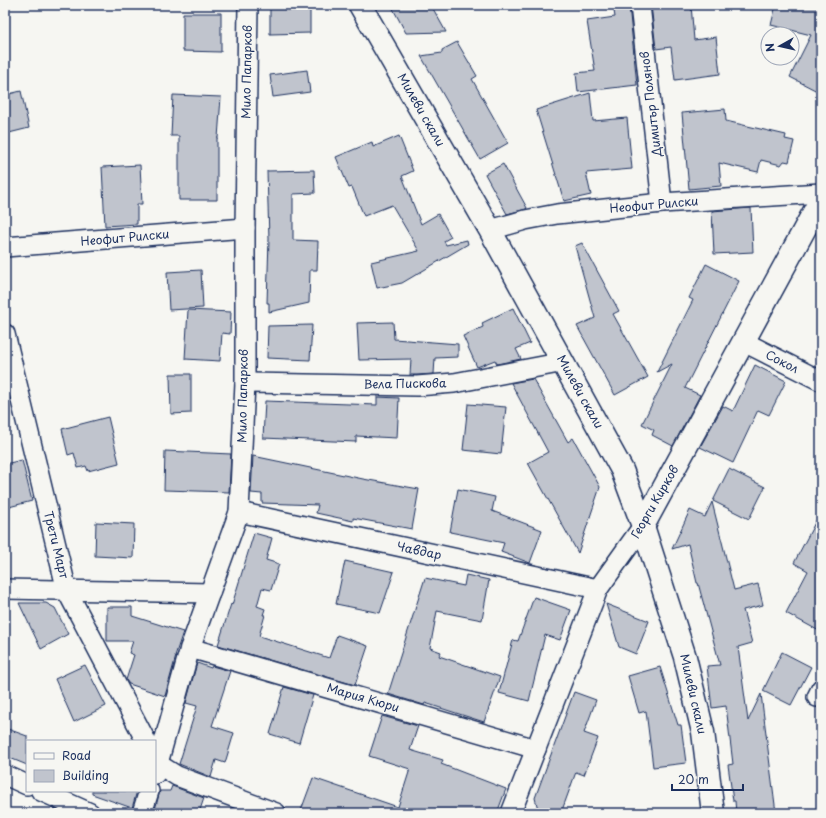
<svg xmlns="http://www.w3.org/2000/svg" width="826" height="818" viewBox="0 0 826 818" font-family="'Playpen Sans',sans-serif">
<rect width="100%" height="100%" fill="#f6f6f2"/>
<filter id="ink" filterUnits="userSpaceOnUse"><feTurbulence type="fractalNoise" baseFrequency=".025" numOctaves="2"/><feDisplacementMap in="SourceGraphic" scale="8" xChannelSelector="R" yChannelSelector="G"/><feConvolveMatrix kernelMatrix="1 2 1 2 8 2 1 2 1" color-interpolation-filters="sRGB"/></filter>
<g filter="url(#ink)">
<g fill="#c0c4cd" stroke="#1b2f5e">
<polygon points="270,5 310,5 310,33 270,34"/>
<polygon points="391,5 431,5 446,32 406,33"/>
<polygon points="613,5 629,5 637,85 578,92 576,73 595,71 587,21 615,17"/>
<polygon points="651,5 691,5 694,40 716,37 720,74 675,80 671,47 656,49"/>
<polygon points="776,5 821,5 821,93 790,77 811,35 771,25"/>
<polygon points="183,13 221,13 221,52 183,51"/>
<polygon points="457,42 477,76 472,79 508,143 480,159 421,56 442,53 442,50"/>
<polygon points="307,70 310,92 273,97 270,75"/>
<polygon points="21,91 29,128 5,134 5,95"/>
<polygon points="590,93 593,121 627,118 632,169 586,173 591,195 564,201 536,110"/>
<polygon points="173,95 221,97 218,138 217,138 217,200 179,200 179,136 171,136"/>
<polygon points="725,109 726,121 786,135 785,139 794,141 789,162 784,161 781,165 761,160 758,172 719,163 721,186 689,189 682,113"/>
<polygon points="399,136 413,171 402,176 421,224 438,214 451,237 444,241 446,245 467,240 468,244 402,283 377,288 371,262 419,251 392,205 364,216 352,187 349,188 336,157 372,142 373,147"/>
<polygon points="503,164 527,208 526,209 507,214 485,174"/>
<polygon points="140,165 142,204 137,204 137,224 105,226 102,167"/>
<polygon points="314,170 315,193 293,194 293,240 318,241 317,270 310,270 309,303 269,312 269,303 267,303 269,239 267,171"/>
<polygon points="751,208 753,252 714,254 712,211"/>
<polygon points="582,243 619,311 613,314 648,377 615,395 577,326 595,318 575,246"/>
<polygon points="706,264 739,281 685,388 700,395 673,446 652,435 654,430 642,424 672,364 657,372 693,300 689,298"/>
<polygon points="201,270 203,308 169,310 167,272"/>
<polygon points="513,308 530,343 516,349 521,359 497,364 495,360 477,367 463,336 483,327 482,323"/>
<polygon points="188,310 231,312 230,334 222,333 220,361 185,359"/>
<polygon points="393,322 394,339 458,344 458,357 435,358 434,374 417,375 410,375 411,359 359,360 357,323"/>
<polygon points="312,325 310,360 267,358 268,326"/>
<polygon points="755,365 786,381 769,415 758,410 733,463 700,447 723,406 733,411"/>
<polygon points="170,374 191,374 191,413 171,414"/>
<polygon points="533,379 568,442 573,438 600,487 578,553 528,463 548,452 511,383"/>
<polygon points="377,397 399,398 397,438 356,436 356,442 263,438 265,401 377,405"/>
<polygon points="468,404 506,407 501,454 463,450"/>
<polygon points="108,417 119,463 88,471 86,466 78,468 74,453 68,455 62,429"/>
<polygon points="165,451 231,454 229,492 164,490"/>
<polygon points="253,456 363,479 419,489 412,529 353,518 353,521 316,513 318,505 262,503 262,494 251,493"/>
<polygon points="22,460 32,501 5,508 5,464"/>
<polygon points="729,469 765,487 749,519 713,501"/>
<polygon points="458,489 495,497 492,511 542,530 530,563 501,552 504,543 450,532"/>
<polygon points="712,502 734,590 758,584 763,605 743,610 752,643 738,647 748,721 761,694 776,813 736,813 735,801 733,801 728,765 733,764 726,706 712,708 707,666 720,665 698,583 697,583 688,544 672,549 690,510 705,517"/>
<polygon points="821,511 821,632 786,613 808,571 794,563"/>
<polygon points="96,522 134,524 133,558 95,556"/>
<polygon points="254,533 272,538 266,560 279,564 271,590 262,588 257,606 265,609 263,615 265,615 259,636 329,658 337,635 368,646 355,685 218,645 231,604 232,605"/>
<polygon points="345,561 394,572 380,613 336,604"/>
<polygon points="466,575 489,580 482,620 437,611 430,648 441,652 439,656 500,677 484,722 425,703 424,705 388,694 425,578 464,586"/>
<polygon points="534,597 571,610 560,640 545,635 529,701 499,693 513,640 518,641"/>
<polygon points="19,603 46,603 55,608 68,634 41,649"/>
<polygon points="606,604 649,621 636,654 619,647"/>
<polygon points="107,607 132,607 132,616 183,632 175,656 176,656 165,696 129,684 126,680 134,655 129,653 133,641 107,641"/>
<polygon points="782,652 811,667 791,705 763,691"/>
<polygon points="197,663 211,668 212,666 230,671 212,726 234,733 225,763 216,760 211,777 179,764 197,706 186,703"/>
<polygon points="85,665 106,706 74,722 55,679"/>
<polygon points="660,667 678,725 681,725 686,763 653,767 646,711 639,713 628,676"/>
<polygon points="284,687 313,695 299,743 270,734"/>
<polygon points="574,692 596,700 584,733 598,738 584,775 576,772 561,813 539,813 535,798"/>
<polygon points="382,716 418,726 410,750 443,760 441,764 506,789 497,813 300,813 313,778 398,807 410,769 369,756"/>
<polygon points="5,728 27,736 27,765 5,756"/>
<polygon points="172,786 204,798 199,813 154,813 160,791 170,791"/>
<polygon points="92,791 137,791 132,808 92,794"/>
</g>
<g fill="none" stroke-linecap="round" stroke-linejoin="round">
<defs>
<g id="street">
<polyline points="640,5 662,203"/>
<polyline points="490,230 525,220 557,214 662,203 821,193"/>
<polyline points="5,247 245,228"/>
<polyline points="5,334 67,591 146,741"/>
<polyline points="744,342 821,381"/>
<polyline points="245,383 417,386 454,383 564,362"/>
<polyline points="239,512 598,589"/>
<polyline points="5,589 210,593"/>
<polyline points="190,648 536,749"/>
<polyline points="817,697 821,689"/>
<polyline points="155,758 158,764 177,776 276,813"/>
<polyline points="155,774 190,648 239,512 245,383 245,228 248,5"/>
<polyline points="5,775 27,785"/>
<polyline points="41,791 90,813"/>
<polyline points="142,813 149,791"/>
<polyline points="511,813 598,589 643,526"/>
</g>
<g id="secondary">
<polyline points="360,5 490,230 622,470 643,526 685,657 703,732 713,813"/>
<polyline points="643,526 821,199"/>
</g>
</defs>
<use href="#street" stroke="#1b2f5e" stroke-width="22"/>
<use href="#secondary" stroke="#1b2f5e" stroke-width="25"/>
<use href="#street" stroke="#f6f6f2" stroke-width="19"/>
<use href="#secondary" stroke="#f6f6f2" stroke-width="22"/>
</g>
</g>
<g text-anchor="middle" stroke-width="3" stroke-linejoin="round" paint-order="stroke">
<g font-size="12" fill="#1b2f5e" stroke="#f6f6f2">
<text transform="translate(247 72) rotate(-89)" y="4">Мило Папарков</text>
<text transform="translate(651 104) rotate(-97)" y="4">Димитър Полянов</text>
<text transform="translate(421 110) rotate(60)" y="4">Милеви скали</text>
<text transform="translate(654 205) rotate(-5)" y="4">Неофит Рилски</text>
<text transform="translate(125 238) rotate(-5)" y="4">Неофит Рилски</text>
<text transform="translate(782 362) rotate(27)" y="4">Сокол</text>
<text transform="translate(405 384) rotate(-1)" y="4">Вела Пискова</text>
<text transform="translate(580 392) rotate(61)" y="4">Милеви скали</text>
<text transform="translate(243 396) rotate(-89)" y="4">Мило Папарков</text>
<text transform="translate(655 502) rotate(-60)" y="4">Георги Кирков</text>
<text transform="translate(56 545) rotate(76)" y="4">Трети Март</text>
<text transform="translate(419 551) rotate(12)" y="4">Чавдар</text>
<text transform="translate(693 694) rotate(77)" y="4">Милеви скали</text>
<text transform="translate(363 698) rotate(16)" y="4">Мария Кюри</text>
</g>
</g>
<rect width="826" height="818" fill="none" stroke="#f6f6f2" stroke-width="20"/>
<rect x="10" y="10" width="806" height="798" fill="none" stroke="#1b2f5e" stroke-width="1.5" filter="url(#ink)"/>
<rect x="26" y="740" width="130" height="52" fill="#f6f6f2" stroke="#9ea6b7"/>
<rect x="34" y="753" width="20" height="6" fill="#f6f6f2" stroke="#9ea6b7"/>
<text x="62" y="760" font-size="12" fill="#1b2f5e">Road</text>
<rect x="34" y="770" width="20" height="12" fill="#c0c4cd" stroke="#9ea6b7"/>
<text x="62" y="780" font-size="12" fill="#1b2f5e">Building</text>
<g transform="translate(780 46) rotate(262)"><circle r="19" fill="#f6f6f2" stroke="#9ea6b7"/>
<path d="M0-3L7 15L0 10L-7 15Z" fill="#1b2f5e"/>
<text y="-6" font-size="11" font-weight="bold" text-anchor="middle" fill="#1b2f5e">N</text>
</g>
<path d="M672 784v6h71v-6" fill="none" stroke="#1b2f5e" stroke-width="2"/>
<text x="678" y="784" font-size="12" fill="#1b2f5e" stroke="#f6f6f2" stroke-width="3" paint-order="stroke">20 m</text>
</svg>
